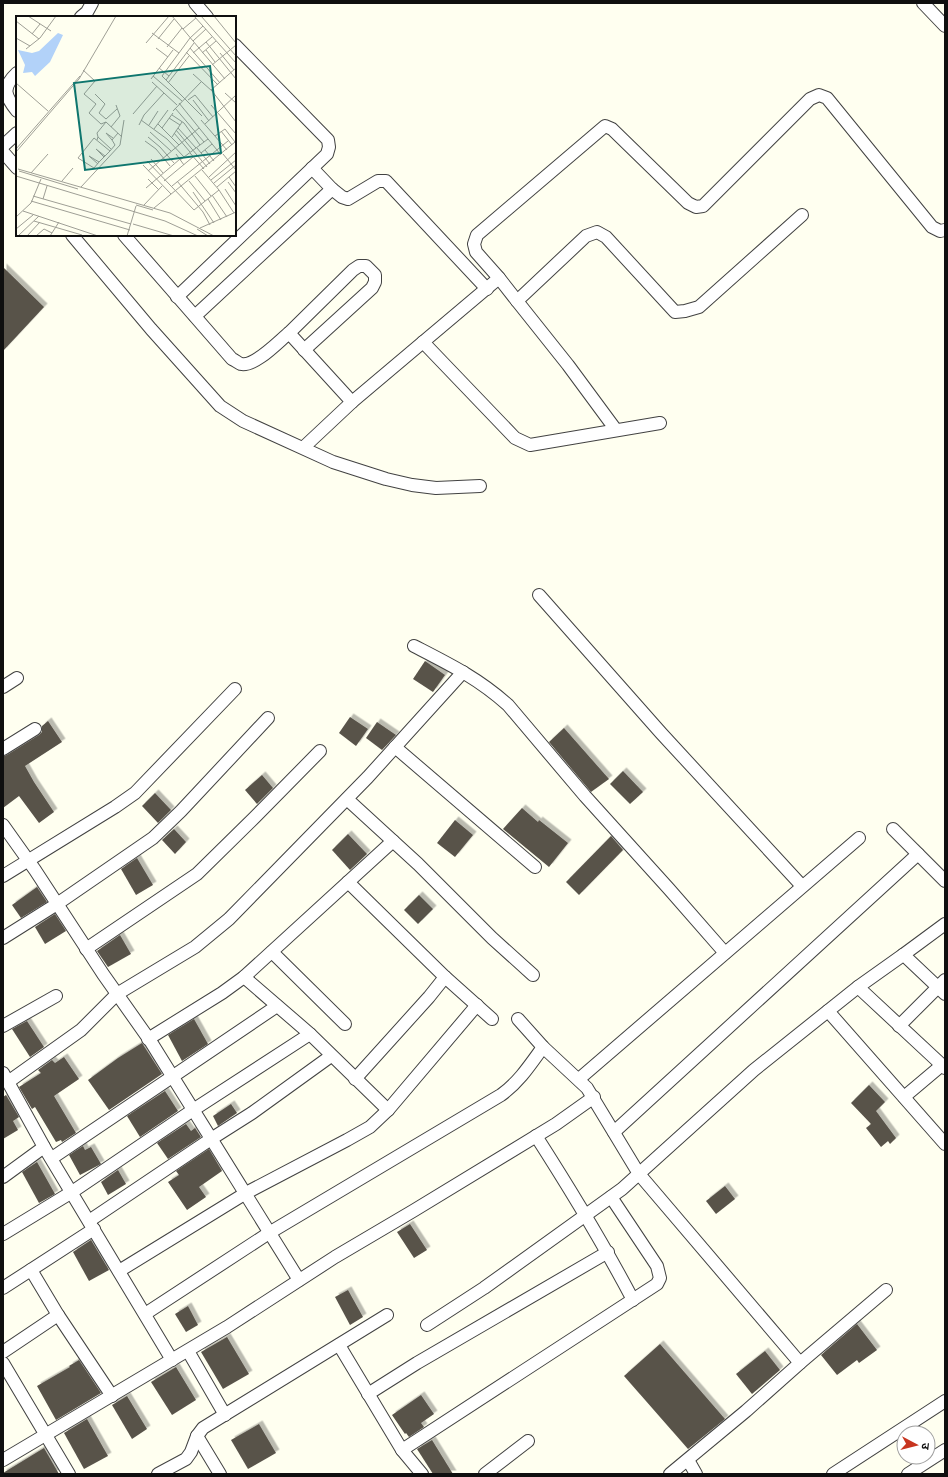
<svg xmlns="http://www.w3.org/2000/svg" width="948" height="1477" viewBox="0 0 948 1477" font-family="'Libre Baskerville','Noto Sans Devanagari',serif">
<defs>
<filter id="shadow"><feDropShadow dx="3.5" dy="-3.5" stdDeviation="0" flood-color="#0004"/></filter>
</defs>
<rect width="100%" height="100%" fill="#fffff0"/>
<g fill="#58524a" filter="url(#shadow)">
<polygon points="3,267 44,307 3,351"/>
<polygon points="425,661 445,675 433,692 413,679"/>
<polygon points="350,717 368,729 356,746 339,733"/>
<polygon points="48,721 62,742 25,766 34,782 54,812 39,823 19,796 3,808 3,756 7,755 39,735 42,732 42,726"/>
<polygon points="377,722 396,735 382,750 366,738"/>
<polygon points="564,728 609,779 591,792 549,742"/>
<polygon points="623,771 643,792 630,804 610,784"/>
<polygon points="262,775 273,788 257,804 245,790"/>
<polygon points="155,793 171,810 158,823 142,806"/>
<polygon points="522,808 538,822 539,820 568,843 549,867 503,829"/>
<polygon points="455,820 473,835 455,857 437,843"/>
<polygon points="174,829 186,842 175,854 162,840"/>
<polygon points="348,834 367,854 350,870 332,850"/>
<polygon points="611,836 623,850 579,895 566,882"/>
<polygon points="137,858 153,885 136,895 121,869"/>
<polygon points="37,887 47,902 21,918 12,905"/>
<polygon points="419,895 433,909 418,924 404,910"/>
<polygon points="55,914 66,931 45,944 35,927"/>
<polygon points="120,935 131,954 108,967 97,951"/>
<polygon points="194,1019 208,1044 182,1061 168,1035"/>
<polygon points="27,1021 44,1047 30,1057 12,1029"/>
<polygon points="142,1043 162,1074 109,1110 88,1080 118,1058"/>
<polygon points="64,1057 79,1079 54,1096 76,1133 62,1142 61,1140 56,1142 35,1107 32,1109 19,1087 41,1073 38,1070 52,1060 55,1063"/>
<polygon points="869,1085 885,1102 876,1111 896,1138 890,1144 888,1141 881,1147 866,1128 871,1124 851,1103"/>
<polygon points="165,1091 178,1111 140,1137 127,1116"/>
<polygon points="6,1095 19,1117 13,1121 18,1130 3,1139 3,1097"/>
<polygon points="231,1104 237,1113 218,1126 213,1116"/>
<polygon points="186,1124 191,1131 195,1128 201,1137 168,1159 157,1143"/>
<polygon points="83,1146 85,1150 91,1147 101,1164 80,1175 69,1155"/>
<polygon points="209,1149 222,1171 199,1187 206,1197 187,1210 168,1182 179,1175 176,1171"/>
<polygon points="37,1162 55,1194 39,1203 22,1172"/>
<polygon points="118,1170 126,1184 108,1195 101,1182"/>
<polygon points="725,1186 735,1199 716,1214 706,1201"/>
<polygon points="410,1224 427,1250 414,1258 397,1232"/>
<polygon points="91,1240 109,1270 89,1281 73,1252"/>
<polygon points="348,1290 363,1317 350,1325 335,1297"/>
<polygon points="188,1306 198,1325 186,1332 175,1314"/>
<polygon points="857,1324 877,1350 859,1363 857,1360 837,1375 821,1355"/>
<polygon points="227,1337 249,1374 223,1389 201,1352"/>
<polygon points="660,1344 725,1419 688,1449 624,1376"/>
<polygon points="765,1351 780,1370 752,1394 736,1374"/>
<polygon points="79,1360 101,1393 56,1420 37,1386 70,1367 69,1366"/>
<polygon points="176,1367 196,1400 172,1415 151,1382"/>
<polygon points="421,1395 434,1414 421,1423 424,1427 409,1437 406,1433 405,1434 392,1415"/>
<polygon points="127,1396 147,1429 132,1439 112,1405"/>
<polygon points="87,1419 108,1456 84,1469 64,1433"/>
<polygon points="259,1424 276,1453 248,1469 231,1440"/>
<polygon points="432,1440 453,1474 433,1474 417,1449"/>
<polygon points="44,1448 59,1474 3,1474 3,1473"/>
</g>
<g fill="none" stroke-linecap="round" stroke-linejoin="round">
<defs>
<g id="street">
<polyline points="195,3 207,17"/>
<polyline points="923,3 945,26"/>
<polyline points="81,17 87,12 92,3"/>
<path d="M 17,73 C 1,88 5,96 17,111"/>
<polyline points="3,146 17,133"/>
<polyline points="3,152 17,168"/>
<polyline points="332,189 342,197 348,199 378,181 386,181 487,289"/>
<polyline points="72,235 151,329 220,406 243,421 333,462 386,479 412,485 436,488 480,486"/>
<path d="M 124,235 L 232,359 C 235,360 238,363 241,364 C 255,367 279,341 289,333 L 352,402"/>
<polyline points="499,278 517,301"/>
<polyline points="177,297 327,154 329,147 328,140 235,45"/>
<polyline points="195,316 332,189 312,168"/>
<polyline points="289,333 353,270 359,266 366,266 375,275 375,282 372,288 304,350"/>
<polyline points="423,342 515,438 530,445 660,423"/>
<polyline points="616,430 568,365 517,301 586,236 597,232 606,237 675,312 685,311 699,307 802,215"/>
<polyline points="304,447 352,402 499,278 476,252 474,244 477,235 605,126 612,129 688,203 696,207 703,206 810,99 819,95 827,98 932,227 940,231 945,230"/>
<polyline points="539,595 661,733 802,886"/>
<path d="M 414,646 C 449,664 478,678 508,705 L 585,796 L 669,889 L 725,953"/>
<polyline points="3,687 17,678"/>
<polyline points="395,747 535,867"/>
<polyline points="3,749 35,729"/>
<polyline points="347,799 418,864 492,938 533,975"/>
<polyline points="3,825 35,870 103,974 151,1042 299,1280"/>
<polyline points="893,829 945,881"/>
<polyline points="3,876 115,807 135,793 235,689"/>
<polyline points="348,882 445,977 492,1019"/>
<polyline points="3,938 57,904 153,838 181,811 268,718"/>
<polyline points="86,949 197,874 255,817 320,751"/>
<polyline points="272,952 345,1024"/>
<polyline points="903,955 945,924"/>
<polyline points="244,977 310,1034 388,1110"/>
<polyline points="858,987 945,1068"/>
<polyline points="828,1011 945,1144"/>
<polyline points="518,1019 543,1047 587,1088 639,1174 800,1363"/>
<polyline points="3,1026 56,996"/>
<polyline points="899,1026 945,980"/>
<polyline points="148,1039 222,993 244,977 393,841"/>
<polyline points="3,1073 44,1147 172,1360"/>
<polyline points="355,1079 429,997 445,977"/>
<polyline points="579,1079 859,838"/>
<polyline points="8,1082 81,1030 117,994 195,947 229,919 368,777 463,672"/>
<polyline points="904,1097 942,1065"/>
<polyline points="614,1132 918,854"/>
<path d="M 536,1136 C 570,1189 603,1243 633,1300"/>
<polyline points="52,1158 277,1006"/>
<polyline points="3,1177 44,1147"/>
<polyline points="89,1221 211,1139 252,1113 331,1056"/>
<polyline points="3,1234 72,1192 193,1110 310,1034"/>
<polyline points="31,1270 58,1315 112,1396"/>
<polyline points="119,1271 246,1193 347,1140 370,1127 388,1110 477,1005"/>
<polyline points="3,1288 94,1229"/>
<path d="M 145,1314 L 269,1233 L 501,1095 C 519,1082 530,1065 543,1047"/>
<polyline points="427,1325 484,1288 622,1189 754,1070 858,987 903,955 907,958 945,994"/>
<polyline points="339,1345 402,1450 422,1474"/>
<polyline points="188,1351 225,1415"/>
<polyline points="3,1352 58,1315"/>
<polyline points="3,1363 69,1474"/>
<polyline points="368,1394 417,1363 608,1252"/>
<polyline points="197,1436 220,1474"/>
<polyline points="402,1450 657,1284 660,1278 657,1266 611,1197"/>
<polyline points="3,1460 227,1327 335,1257 413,1211 556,1124 594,1097"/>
<polyline points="688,1460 696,1474"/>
<polyline points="158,1474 186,1459 191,1452 197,1436 203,1428 387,1315"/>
<polyline points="485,1474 528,1441"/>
<polyline points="670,1474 746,1411 800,1363 886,1290"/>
<polyline points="833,1474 945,1401"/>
<polyline points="908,1474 945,1450"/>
</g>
</defs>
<use href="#street" stroke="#424242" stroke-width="14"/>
<use href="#street" stroke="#fff" stroke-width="12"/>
</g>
<g transform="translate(16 16)">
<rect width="220" height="220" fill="#fffff0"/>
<path d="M 42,17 L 47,19 L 34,46 L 19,60 L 16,56 L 7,57 L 9,49 L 2,34 L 16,37 L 23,35 Z" fill="#b2d2f9"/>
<path fill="none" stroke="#9f9f96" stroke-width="1" d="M 12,0 L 35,15M 156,0 L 209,63M 178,0 L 220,47M 185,0 L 220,40M 198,0 L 220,27M 0,5 L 23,23M 167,13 L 180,2M 136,17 L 163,37M 16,18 L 24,8M 0,22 L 14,30M 142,23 L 158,3M 177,25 L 190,13M 190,26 L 220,63M 130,27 L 153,0M 151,31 L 166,12M 140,32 L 152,41M 174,32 L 204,67M 10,33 L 24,22 L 40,0M 190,34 L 199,46M 170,36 L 202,69M 177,37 L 196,21M 186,37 L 200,25M 204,37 L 218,54M 196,49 L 220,29M 143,52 L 153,60M 67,54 L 79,65 L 68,78 L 80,88 L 73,97 L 85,108 L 90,106M 177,58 L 196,75 L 220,106M 137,60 L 166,85M 135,63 L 157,34M 150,64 L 178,27M 136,66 L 161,89M 0,67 L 32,95M 152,67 L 173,40M 195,74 L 220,52M 209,77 L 220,87M 79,78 L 89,88 L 83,97 L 90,103 L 101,93M 172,84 L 179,79 L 197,101M 177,84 L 193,105M 163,87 L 205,139M 195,89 L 220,118M 159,92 L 188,126M 157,95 L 185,66M 117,98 L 141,70M 156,99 L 168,107 L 184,129M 186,100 L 146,60 L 174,22 L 187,10M 153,102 L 164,109M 125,104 L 151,123 L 168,141M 185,104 L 211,134M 90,106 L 106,121M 142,108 L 163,129M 189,108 L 220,79M 123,109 L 128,99 L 148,77M 133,109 L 142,95M 95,111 L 104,100 L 100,89M 146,112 L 157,97M 162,112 L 180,132M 138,113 L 152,94M 160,114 L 191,151M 205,115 L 216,129M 134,116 L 155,135M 158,117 L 174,136M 82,121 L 81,117 L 90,106M 132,121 L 144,131 L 158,147M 156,121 L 166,106M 81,124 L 82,121 L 95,133M 96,124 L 90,117 L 97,122M 129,125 L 140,133 L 154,150M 181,132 L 194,148M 0,133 L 64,60M 189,134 L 198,145M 94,135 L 78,122 L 62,142 L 78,152 L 83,146 L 94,135 L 99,129 L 96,124 L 102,117M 0,136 L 63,63 L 100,0M 174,137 L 188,153M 185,137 L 196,128M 160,138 L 168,149M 207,138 L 220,154M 88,141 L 80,133 L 89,140M 135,143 L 147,157M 164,144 L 192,123M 131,145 L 178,194 L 203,174M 82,148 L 73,140 L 83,146M 127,149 L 155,178M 2,153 L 154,197 L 198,220M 186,154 L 203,174 L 218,197M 3,155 L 62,173M 132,155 L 183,112M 15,157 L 32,138M 0,160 L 149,205 L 182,220M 179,160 L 195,180M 193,161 L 220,136M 213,161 L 220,171M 132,163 L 143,174M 195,164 L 220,144M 46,165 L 57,152M 148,165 L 177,141M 161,165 L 187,196 L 194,209M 173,165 L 189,185M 212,166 L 220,177M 198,167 L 220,149M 156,170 L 212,125M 65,171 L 104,129 L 108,104M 201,171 L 220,155M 130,172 L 164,143M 209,173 L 220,190M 177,176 L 198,207M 196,179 L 211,201M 17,180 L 115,208M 27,183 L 31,170M 192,183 L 205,204M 15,185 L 114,214M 120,189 L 137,194M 128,189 L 146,170M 138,192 L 219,126 L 209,113 L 199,120M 7,195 L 82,220M 0,201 L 15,187 L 25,163M 18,205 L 66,219M 117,208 L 158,220M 184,212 L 220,196M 0,213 L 17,199M 181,213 L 192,220M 2,220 L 23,200M 11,220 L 24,206M 20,220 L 28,213 L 36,217M 34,220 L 43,206M 111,220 L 120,190"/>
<path fill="#0f766e" fill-opacity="0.15" stroke="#0f766e" stroke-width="2" d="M 194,50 L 205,137 L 69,154 L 58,67 Z"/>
<rect width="220" height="220" fill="none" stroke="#0f0f0f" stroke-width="2"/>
</g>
<rect width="948" height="1477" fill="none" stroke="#0f0f0f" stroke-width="8"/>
<g transform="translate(916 1445) rotate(97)"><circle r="19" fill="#ffffff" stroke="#9f9f9f"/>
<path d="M0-3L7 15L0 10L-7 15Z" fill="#c7341f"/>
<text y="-6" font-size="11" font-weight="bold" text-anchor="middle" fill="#0f0f0f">उ</text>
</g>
</svg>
